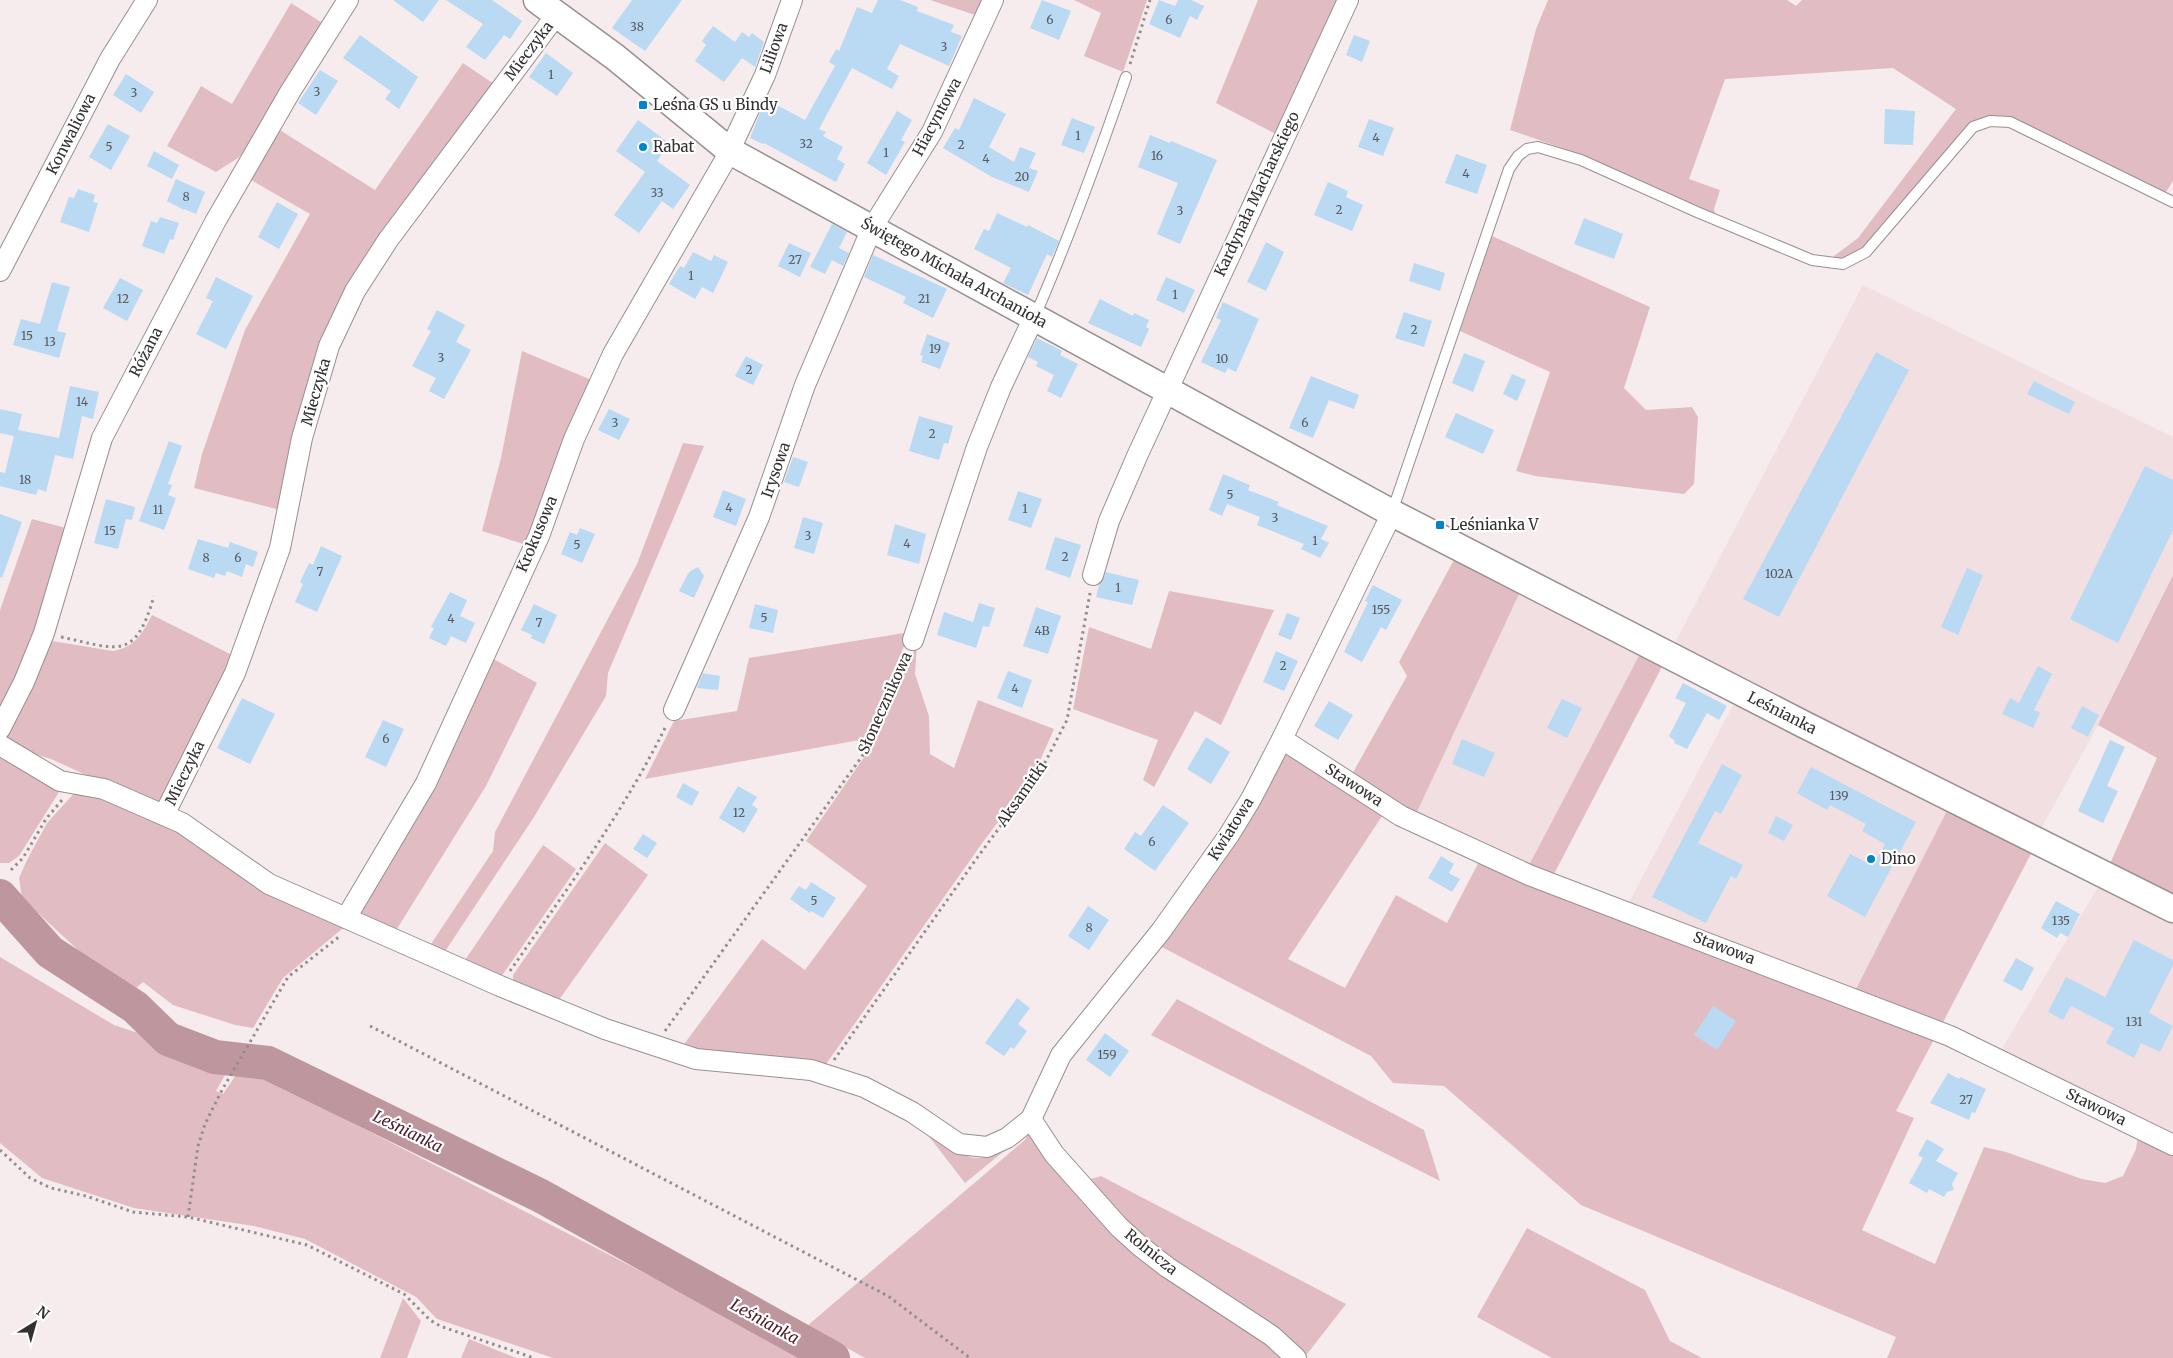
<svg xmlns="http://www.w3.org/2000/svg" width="2173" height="1358" viewBox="0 0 2173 1358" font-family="Merriweather,serif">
<rect width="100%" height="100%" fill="#f6ecee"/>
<g fill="#f2dfe2">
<polygon points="1863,285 2173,437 2173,575 2098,725 2035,840 1950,805 1855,991 1627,906 1740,692 1669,654"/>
<polygon points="1520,592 1641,652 1528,867 1416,814"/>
<polygon points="2105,875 2173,909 2173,1147 1997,1057"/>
</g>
<g fill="#e2bcc3">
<polygon points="930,0 985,0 978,16"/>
<polygon points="1074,0 1147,0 1123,72 1084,56 1101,13"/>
<polygon points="1258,0 1337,0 1276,134 1216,103"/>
<polygon points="1548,0 1787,0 1796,6 1802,0 2173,0 2173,181 2163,197 2010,122 1972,127 1866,252 1833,262 1834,256 1858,238 1956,109 1893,68 1725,79 1689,179 1720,190 1714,209 1716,220 1582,155 1510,130 1536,29"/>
<polygon points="291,3 324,24 246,150 238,158 216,172 167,146 201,86 232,104"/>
<polygon points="463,63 497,86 369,253 284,511 194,488 202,454 245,330 310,214 246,177 275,127 375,190"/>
<polygon points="1492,236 1650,307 1624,388 1646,410 1692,407 1698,417 1694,484 1684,494 1535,476 1516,471 1550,372 1460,331"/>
<polygon points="522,351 594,381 530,546 482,531 501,458"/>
<polygon points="683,443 704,446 608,673 606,696 534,817 444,953 429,947 493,851 495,832 637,564"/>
<polygon points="32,519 70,529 42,622 0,720 0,610"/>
<polygon points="1455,558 1520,592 1416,814 1351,776 1407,676 1399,662"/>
<polygon points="2173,575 2173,909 2105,875 2157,758 2098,725"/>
<polygon points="1169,591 1274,610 1221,725 1195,711 1154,787 1143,780 1158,740 1073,709 1089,627 1151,649"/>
<path d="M 152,615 L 234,656 L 161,809 L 51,759 L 25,751 L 4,738 L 46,640 L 113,651 C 134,648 143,633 152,615 Z"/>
<polygon points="910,632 865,739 645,779 674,721 737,711 749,658"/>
<polygon points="917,644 915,674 929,716 930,754 954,768 978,700 1054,729 1035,772 983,842 824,1067 743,1059 682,1047 762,939 805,970 867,886 806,841 874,743"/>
<polygon points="1641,652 1664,663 1554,874 1528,867"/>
<polygon points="488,656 537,683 486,786 395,932 365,918 361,912"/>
<polygon points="1282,739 1388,807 1288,959 1345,988 1396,895 1447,923 1483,854 1938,1032 1896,1111 1914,1118 1862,1230 1935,1264 1984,1147 2006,1152 2082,1179 2105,1183 2123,1176 2136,1149 2139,1129 2173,1146 2173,1358 1887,1358 1896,1337 1581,1205 1444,1086 1393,1083 1371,1056 1156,944"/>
<polygon points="0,750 57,785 59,792 19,856 9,863 0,863"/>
<polygon points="77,790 139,809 348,924 283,978 253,1028 235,1025 173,1005 143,982 134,990 79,951 22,898 19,878 27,860 47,823"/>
<polygon points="1950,805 2034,848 1941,1026 1855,991"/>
<polygon points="605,843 648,875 556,1004 513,986 513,975"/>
<polygon points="543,845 576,869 501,977 463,963"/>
<polygon points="0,957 114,1025 231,1064 216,1091 223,1094 242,1066 773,1339 806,1358 553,1358 437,1319 416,1297 305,1239 254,1226 134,1208 42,1178 0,1143"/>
<polygon points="1177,999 1424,1130 1440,1181 1151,1035"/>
<path d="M 914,1117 C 929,1129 960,1160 979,1158 C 990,1157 1004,1148 1014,1143 L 965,1183 Z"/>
<polygon points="1031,1119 1080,1182 1101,1176 1346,1304 1304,1358 865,1358 807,1326 1026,1139"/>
<polygon points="1527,1228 1645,1290 1670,1341 1702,1358 1552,1358 1477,1317"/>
<polygon points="403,1298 421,1321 407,1358 380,1358"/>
<polygon points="469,1339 516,1358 461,1358"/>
</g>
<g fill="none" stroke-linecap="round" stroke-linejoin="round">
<polyline stroke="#bd969e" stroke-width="34" points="0,896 50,952 135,1007 168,1039 215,1057 268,1063 541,1196 833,1358"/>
</g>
<g fill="#bad9f3">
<polygon points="393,0 439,0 423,22"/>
<polygon points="446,0 492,0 522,21 510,39 504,35 485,60 466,47 483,24"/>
<polygon points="632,0 682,0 645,51 612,28"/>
<polygon points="878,0 900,0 918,7 917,11 954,25 951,32 962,36 949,66 900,44 887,69 899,76 892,89 852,68 819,129 826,132 823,136 843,147 837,159 845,164 836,182 764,143 763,144 750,138 762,108 765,109 769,101 805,120 835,66 829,62 836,49 839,51 857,7 872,13"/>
<polygon points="1042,0 1071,11 1059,40 1030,28"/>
<polygon points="1159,0 1175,6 1178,0 1191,0 1204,6 1197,20 1190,16 1180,38 1149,24"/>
<polygon points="713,26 735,42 742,32 749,37 752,33 764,42 755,67 742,58 724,82 695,61 706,45 702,41"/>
<polygon points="360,35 418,77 399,109 385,99 391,91 343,58"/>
<polygon points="1354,35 1370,41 1362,62 1346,55"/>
<polygon points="546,53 573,73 557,96 529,77"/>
<polygon points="320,70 338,81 316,115 298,103"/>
<polygon points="126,74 154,92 141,113 113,95"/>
<polygon points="974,98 1006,114 989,147 1014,162 1020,147 1036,153 1029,168 1038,171 1029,192 992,177 943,148 955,128 959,130"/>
<polygon points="1885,109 1915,111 1913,145 1884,144"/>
<polygon points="897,111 912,120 901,140 905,142 886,175 867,163"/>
<polygon points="1072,118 1095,127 1084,153 1061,145"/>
<polygon points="1369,119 1394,128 1383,156 1358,147"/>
<polygon points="638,120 669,143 657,161 690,185 673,209 662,201 639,233 614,215 645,172 616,151"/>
<polygon points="108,124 130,136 111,170 89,157"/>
<polygon points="1150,135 1170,143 1171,141 1217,160 1180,244 1157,234 1178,183 1138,167"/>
<polygon points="154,151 179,165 172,179 147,166"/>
<polygon points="1456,154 1487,165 1477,194 1445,183"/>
<polygon points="176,179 205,192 196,214 184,209 184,210 167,201"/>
<polygon points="1328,182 1348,191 1346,197 1363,205 1352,231 1314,215"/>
<polygon points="78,189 95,195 93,202 98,203 89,232 60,222 69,197 74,198"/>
<polygon points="277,202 298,214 279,249 258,237"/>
<polygon points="997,213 1027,227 1028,225 1059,241 1052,257 1047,254 1028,295 1003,283 1011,268 974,249 984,229 989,231"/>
<polygon points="160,217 179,223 173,240 170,239 164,254 142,246 151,221 157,223"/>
<polygon points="1584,218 1623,234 1614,259 1574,244"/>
<polygon points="832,224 847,232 839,248 849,253 843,266 832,260 825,274 810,267"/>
<polygon points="1266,242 1284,252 1266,291 1247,282"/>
<polygon points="789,243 811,253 800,277 778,266"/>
<polygon points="693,252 711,261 714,255 728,262 713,293 702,287 695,299 669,284 680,266 684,268"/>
<polygon points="873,255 947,289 933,318 903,303 906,297 864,277"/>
<polygon points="1414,263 1445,273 1440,291 1409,281"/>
<polygon points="216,277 253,296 226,349 196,334 213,301 206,298"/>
<polygon points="1166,277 1195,290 1184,313 1156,300"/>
<polygon points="120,278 143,290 127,321 103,308"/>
<polygon points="52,282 70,287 57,331 66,333 59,358 13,345 21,319 40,324"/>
<polygon points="1100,299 1133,316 1134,313 1149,320 1146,327 1149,329 1141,347 1088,323"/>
<polygon points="1223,302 1259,319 1236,372 1228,368 1225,373 1201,362 1221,320 1216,318"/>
<polygon points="437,310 465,325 456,342 471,350 444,399 429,391 436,378 412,366 431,331 427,329"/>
<polygon points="1404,312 1432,321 1424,347 1395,338"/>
<polygon points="927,334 950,343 940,369 921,362 923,356 920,355"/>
<polygon points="1037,338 1062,351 1060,355 1078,364 1061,398 1047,391 1054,375 1036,366 1038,362 1028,357"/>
<polygon points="1876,352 1909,370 1779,617 1743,599"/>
<polygon points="1464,353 1485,361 1473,392 1452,383"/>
<polygon points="746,356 763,365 753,385 735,376"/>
<polygon points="1512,374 1526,380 1517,401 1503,394"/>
<polygon points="1311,376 1359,395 1354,409 1329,400 1313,438 1289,428"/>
<polygon points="2034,381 2075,402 2069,414 2027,394"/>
<polygon points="70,386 99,392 93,419 82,416 73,459 55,455 46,492 38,489 36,495 0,486 0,472 5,473 14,436 0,433 0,409 22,414 18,430 59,438"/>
<polygon points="609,409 630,419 619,440 598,430"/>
<polygon points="1456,413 1494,430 1483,454 1445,437"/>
<polygon points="919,416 953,426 948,444 944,443 939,460 909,451"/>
<polygon points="169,441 182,446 168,484 172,485 168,495 176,498 164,530 139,521"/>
<polygon points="793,457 808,462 799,487 784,482"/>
<polygon points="2145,466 2173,480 2173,530 2118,643 2070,619"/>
<polygon points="1223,474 1250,485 1248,490 1279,502 1277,505 1328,526 1321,539 1329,543 1320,558 1301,549 1304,544 1257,525 1260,517 1227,504 1222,516 1209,510"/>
<polygon points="723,490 746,499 736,526 713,517"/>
<polygon points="1018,491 1042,499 1031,528 1008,520"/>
<polygon points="106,499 135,507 132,520 126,519 118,549 94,543"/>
<polygon points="0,514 22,522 2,578 0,577"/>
<polygon points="803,517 823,523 814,554 794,548"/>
<polygon points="895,524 926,534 919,564 887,555"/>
<polygon points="580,528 595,534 582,563 561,554 570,532 577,535"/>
<polygon points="1055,537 1081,545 1070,578 1045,569"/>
<polygon points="198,539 228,548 230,542 258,552 253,567 246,564 242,577 227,571 225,576 216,573 214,578 188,569"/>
<polygon points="321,546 342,556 317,612 295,602 303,584 300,582 309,563 313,565"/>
<polygon points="698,567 704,576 694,598 679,591 689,572"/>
<polygon points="1967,568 1983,575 1958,635 1941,627"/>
<polygon points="1106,572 1139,580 1132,605 1096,597 1099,585"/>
<polygon points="1373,585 1402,600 1386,630 1381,627 1362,662 1344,652 1368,602 1365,601"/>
<polygon points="450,592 467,600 460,616 475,623 466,643 451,636 446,646 429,638 434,628 431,627"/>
<polygon points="979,603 995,608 989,627 983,626 976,648 937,635 944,612 973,622"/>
<polygon points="534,604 557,615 544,644 531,638 532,635 521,630"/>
<polygon points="755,604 778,610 773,633 749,628"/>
<polygon points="1036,607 1061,616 1048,654 1023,646"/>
<polygon points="1287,613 1300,618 1291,640 1278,635"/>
<polygon points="1276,651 1298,661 1284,691 1263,682"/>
<polygon points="2038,666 2052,674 2034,710 2040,713 2033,728 2002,714 2010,698 2019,703"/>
<polygon points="1008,671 1032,680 1022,708 997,698"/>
<polygon points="703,673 720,676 718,690 697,688"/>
<polygon points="1683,683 1727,706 1719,720 1707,713 1687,749 1674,743 1675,741 1669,736 1686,703 1675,698"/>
<polygon points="242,698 275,714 250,764 217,748"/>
<polygon points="1562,699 1582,708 1567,738 1547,728"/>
<polygon points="1329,701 1353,715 1338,740 1314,726"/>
<polygon points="2082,706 2099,715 2088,737 2071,728"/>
<polygon points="383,720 404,729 386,767 365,757"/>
<polygon points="1206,737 1230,752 1211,784 1187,769"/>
<polygon points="1462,739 1495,753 1484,777 1452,764"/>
<polygon points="2110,740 2125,747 2107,786 2118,791 2103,823 2078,811"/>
<polygon points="1722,764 1742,775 1721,814 1715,811 1698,843 1743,865 1736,879 1731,876 1706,923 1652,897"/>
<polygon points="1811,767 1916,822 1865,917 1827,896 1850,854 1873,866 1885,844 1862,831 1866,824 1830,805 1827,810 1797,793"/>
<polygon points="683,783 699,792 692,806 676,797"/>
<polygon points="738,786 757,797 752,805 758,809 744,833 719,818"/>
<polygon points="1163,805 1189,823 1155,871 1124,849 1135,832 1141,836"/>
<polygon points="1776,816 1793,825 1784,841 1768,833"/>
<polygon points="643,834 657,843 647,858 633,849"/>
<polygon points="1441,856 1454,864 1449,873 1460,879 1452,892 1428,878"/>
<polygon points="811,882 836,898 823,918 811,911 810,913 790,899 799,886 806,890"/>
<polygon points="2056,901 2080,914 2068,937 2060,933 2057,938 2041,928"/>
<polygon points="1088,906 1109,920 1089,950 1068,936"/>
<polygon points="2134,940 2173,960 2173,965 2149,1013 2173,1026 2160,1052 2141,1043 2134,1058 2106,1043 2114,1028 2071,1006 2063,1020 2048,1012 2066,977 2105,997"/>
<polygon points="2016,958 2034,968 2022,991 2003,981"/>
<polygon points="1017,998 1030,1008 1018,1024 1027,1031 1014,1049 1011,1047 1004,1056 985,1043"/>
<polygon points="1713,1006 1736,1021 1717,1050 1694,1035"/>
<polygon points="1105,1033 1129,1051 1110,1077 1086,1060"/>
<polygon points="1948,1073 1959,1079 1960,1077 1986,1089 1975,1113 1972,1112 1969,1120 1930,1103"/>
<polygon points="1927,1139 1944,1149 1936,1161 1958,1173 1952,1184 1954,1190 1947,1192 1944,1197 1929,1189 1927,1193 1909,1183 1923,1158 1918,1155"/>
</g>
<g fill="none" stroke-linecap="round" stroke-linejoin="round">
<defs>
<g id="service">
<path d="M 1035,316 C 1069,238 1098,158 1126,77"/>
<polyline points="1392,512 1509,169 1518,156 1527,149 1538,147 1581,160 1697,212 1812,260 1843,264 1866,252 1973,127 1990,121 2010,122 2173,202"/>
</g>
<g id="minor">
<polyline points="0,271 110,59 147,0"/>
<polyline points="1093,575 1109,521 1138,454 1348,0"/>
<polyline points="913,640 977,447 1001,387 1034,317"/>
<polyline points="674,710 759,517 805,385 872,228 932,132 993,0"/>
<polyline points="0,729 24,682 44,633 102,438 215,222 290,92 348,0"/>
<polyline points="1282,739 1401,816 1529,875 1950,1036 2173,1145"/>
<polyline points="0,745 60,781 104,789 182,823 269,884 500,986 605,1029 696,1059 811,1070 864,1087 912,1112 959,1144 987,1147 1007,1138 1031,1119 1061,1055 1161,931 1229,835 1251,799 1282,739 1392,513"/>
<polyline points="164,815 235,673 280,548 302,438 329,346 355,291 388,240 557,14"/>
<polyline points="346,918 426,783 539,536 574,439 613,354 725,160 765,75 792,0"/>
<polyline points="1031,1119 1054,1154 1119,1227 1140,1246 1167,1267 1272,1336 1296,1358"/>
</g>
<polyline id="tertiary" points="537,0 615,57 730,151 1392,513 1803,724 2173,909"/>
</defs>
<use href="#service" stroke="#988f90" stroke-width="12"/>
<use href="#minor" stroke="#988f90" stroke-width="22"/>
<use href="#tertiary" stroke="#988f90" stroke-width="29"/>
<g stroke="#948d8e" stroke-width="3" stroke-dasharray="2.5 4" stroke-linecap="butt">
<polyline points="1130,64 1150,0"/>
<path d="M 61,637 C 118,649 135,662 154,596"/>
<polyline points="11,870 23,858 46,819 62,800"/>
<path d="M 510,971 C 565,892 623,813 666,726"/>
<polyline points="370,1026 888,1296 970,1358"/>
<polyline points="665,1031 865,752 906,657"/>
<polyline points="834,1060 977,858 1039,774 1067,720 1090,593"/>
<polyline points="0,1150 30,1178 51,1188 86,1196 133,1212 188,1217 307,1245 404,1294 430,1320 440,1326 534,1358"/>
<polyline points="188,1217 198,1146 205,1124 222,1090 288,977 340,936"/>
</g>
<use href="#service" stroke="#fff" stroke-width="10"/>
<use href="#minor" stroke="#fff" stroke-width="20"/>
<use href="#tertiary" stroke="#fff" stroke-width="26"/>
</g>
<g fill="#0084cb" stroke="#fff" stroke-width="2">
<rect x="638" y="100" width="10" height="10" rx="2.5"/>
<circle cx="643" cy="147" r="5"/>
<rect x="1435" y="520" width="10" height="10" rx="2.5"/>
<circle cx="1871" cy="859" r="5"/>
</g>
<g text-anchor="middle" stroke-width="4.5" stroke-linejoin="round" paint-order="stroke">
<g font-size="12" fill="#565a61">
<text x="1050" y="24">6</text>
<text x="1169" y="24">6</text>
<text x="637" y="31">38</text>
<text x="944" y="51">3</text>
<text x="551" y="79">1</text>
<text x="317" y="96">3</text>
<text x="134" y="97">3</text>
<text x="1078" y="140">1</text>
<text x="1376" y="142">4</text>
<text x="806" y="148">32</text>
<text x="961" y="149">2</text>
<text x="109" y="151">5</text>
<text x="886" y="157">1</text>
<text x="1157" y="160">16</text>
<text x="986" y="163">4</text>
<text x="1466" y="178">4</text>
<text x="1022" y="181">20</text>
<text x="657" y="197">33</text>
<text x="186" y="201">8</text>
<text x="1339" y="214">2</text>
<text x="1180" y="215">3</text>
<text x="795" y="264">27</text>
<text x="691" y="280">1</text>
<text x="1175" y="299">1</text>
<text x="123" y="303">12</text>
<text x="924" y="303">21</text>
<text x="1414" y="334">2</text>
<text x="27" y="340">15</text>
<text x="50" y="346">13</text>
<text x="935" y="353">19</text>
<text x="441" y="362">3</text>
<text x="1222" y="363">10</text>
<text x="749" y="374">2</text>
<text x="82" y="406">14</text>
<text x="615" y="427">3</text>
<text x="1305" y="427">6</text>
<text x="932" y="438">2</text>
<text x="25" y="484">18</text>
<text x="1230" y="499">5</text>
<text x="729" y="512">4</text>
<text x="1025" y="513">1</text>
<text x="158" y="514">11</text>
<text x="1275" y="522">3</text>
<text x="110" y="535">15</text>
<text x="808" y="540">3</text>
<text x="1315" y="545">1</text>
<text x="907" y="548">4</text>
<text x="577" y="549">5</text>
<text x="1065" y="561">2</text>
<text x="206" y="562">8</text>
<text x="238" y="562">6</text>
<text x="320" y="576">7</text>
<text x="1779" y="578">102A</text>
<text x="1118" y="592">1</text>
<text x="1381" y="614">155</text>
<text x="764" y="622">5</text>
<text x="451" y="623">4</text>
<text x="539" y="627">7</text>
<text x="1042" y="635">4B</text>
<text x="1283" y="670">2</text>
<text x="1015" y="693">4</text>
<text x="386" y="743">6</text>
<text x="1839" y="800">139</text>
<text x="739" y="817">12</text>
<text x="1152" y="846">6</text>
<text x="814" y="905">5</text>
<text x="2061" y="925">135</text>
<text x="1089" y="932">8</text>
<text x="2134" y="1026">131</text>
<text x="1107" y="1059">159</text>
<text x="1966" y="1104">27</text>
</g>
<g font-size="15" fill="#343030" stroke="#fff">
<text transform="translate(774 48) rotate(-70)" y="5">Liliowa</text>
<text transform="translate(529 51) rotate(-53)" y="5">Mieczyka</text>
<text transform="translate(937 117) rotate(-62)" y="5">Hiacyntowa</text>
<text transform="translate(71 134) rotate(-63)" y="5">Konwaliowa</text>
<text transform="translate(1257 194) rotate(-65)" y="5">Kardynała Macharskiego</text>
<text transform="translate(954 273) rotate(29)" y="5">Świętego Michała Archanioła</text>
<text transform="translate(146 352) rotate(-63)" y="5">Różana</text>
<text transform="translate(316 392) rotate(-74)" y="5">Mieczyka</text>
<text transform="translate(776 470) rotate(-71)" y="5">Irysowa</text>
<text transform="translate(537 534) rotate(-67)" y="5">Krokusowa</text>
<text transform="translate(885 703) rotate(-66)" y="5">Słonecznikowa</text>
<text transform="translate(1782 713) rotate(27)" y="5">Leśnianka</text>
<text transform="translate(185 773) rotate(-64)" y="5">Mieczyka</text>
<text transform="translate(1354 785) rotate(33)" y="5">Stawowa</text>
<text transform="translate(1022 794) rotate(-55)" y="5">Aksamitki</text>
<text transform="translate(1231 829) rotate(-58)" y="5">Kwiatowa</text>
<text transform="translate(1724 948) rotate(21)" y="5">Stawowa</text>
<text transform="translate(2096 1107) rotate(26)" y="5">Stawowa</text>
<text transform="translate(1151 1252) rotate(39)" y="5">Rolnicza</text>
</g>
<g font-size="15" fill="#343030" stroke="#fff" text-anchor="start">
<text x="653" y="110">Leśna GS u Bindy</text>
<text x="653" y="152">Rabat</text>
<text x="1450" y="530">Leśnianka V</text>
<text x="1881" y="864">Dino</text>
</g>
<g font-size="16" font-style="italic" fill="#4f1c2a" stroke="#fff">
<text transform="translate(408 1131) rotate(26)" y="6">Leśnianka</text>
<text transform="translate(765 1321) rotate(29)" y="6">Leśnianka</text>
</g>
</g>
<g transform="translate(35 1323) rotate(37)" stroke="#ffffff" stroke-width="4" paint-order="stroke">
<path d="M0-4L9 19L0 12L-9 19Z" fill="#343030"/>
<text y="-8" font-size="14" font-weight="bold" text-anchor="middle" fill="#343030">N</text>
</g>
</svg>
